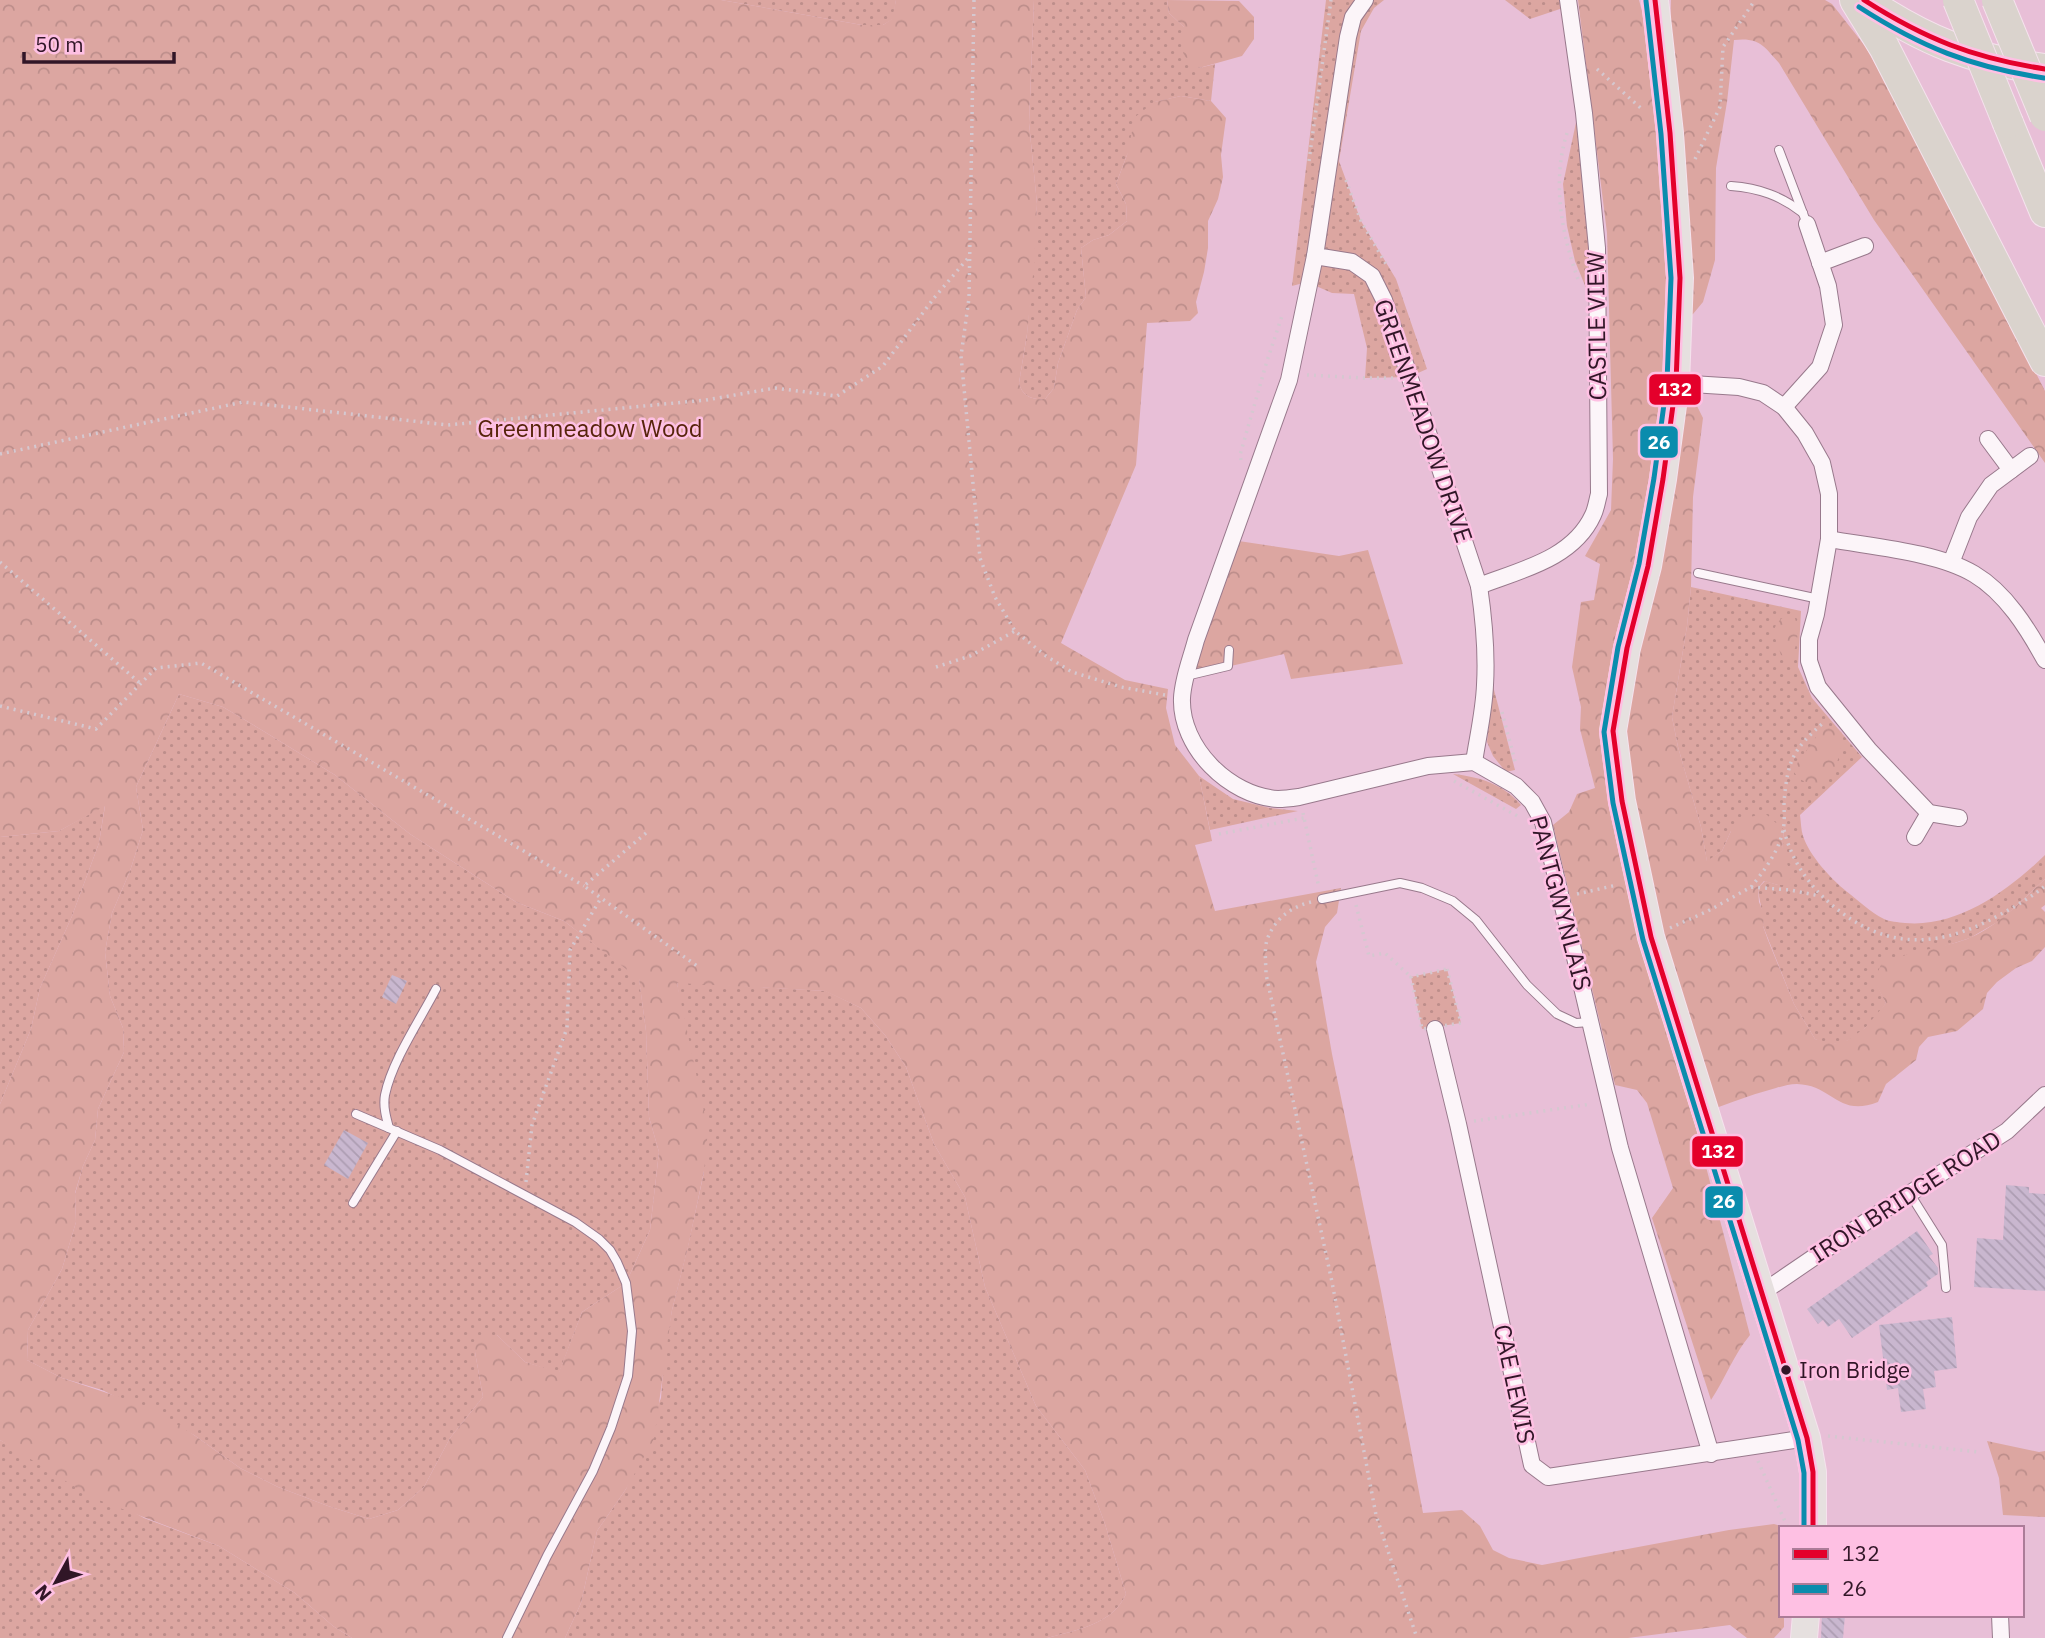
<svg xmlns="http://www.w3.org/2000/svg" width="2045" height="1638" viewBox="0 0 2045 1638" font-family="'IBM Plex Sans',sans-serif">
<defs>
<pattern id="grass-dots" width="8" height="8" patternUnits="userSpaceOnUse" patternTransform="scale(1.75)"><rect width="8" height="8" fill="#dca6a1"/><path d="M2 2h.1M6 6h.1" fill="none" stroke="#bd8e8b" stroke-width="1.8" stroke-linecap="round"/></pattern>
<pattern id="forest-crowns" width="20" height="18" patternUnits="userSpaceOnUse" patternTransform="scale(1.75)"><rect width="20" height="18" fill="#dca6a1"/><path d="M2 6a3 3 0 1 1 6 0M12 15a3 3 0 1 1 6 0" fill="none" stroke="#bd8e8b"/></pattern>
<pattern id="building-back-hatch" width="6" height="6" patternUnits="userSpaceOnUse" patternTransform="scale(1.75)"><rect width="6" height="6" fill="#c9b7cf"/><path d="M-1 5l2 2M0 0l6 6M5-1l2 2" fill="none" stroke="#ad9db2"/></pattern>
</defs>
<rect width="100%" height="100%" fill="#e8bfd7"/>
<g fill="url(#grass-dots)">
<polygon points="721,0 896,0 893,19 883,25 862,25"/>
<path d="M 1034,0 L 1167,0 L 1169,13 L 1184,27 L 1199,68 L 1215,64 L 1211,101 L 1181,96 L 1155,102 L 1127,155 L 1116,184 L 1126,204 L 1127,221 L 1109,235 L 1093,240 L 1081,248 L 1086,297 L 1077,310 L 1058,363 L 1054,388 L 1045,399 C 1032,400 1022,396 1019,383 L 1027,334 L 1037,204 L 1029,123 Z"/>
<polygon points="1326,0 1384,0 1374,8 1361,31 1339,161 1361,221 1396,279 1427,369 1409,377 1365,378 1367,348 1354,294 1332,293 1307,282 1292,286"/>
<polygon points="1505,0 1568,0 1571,19 1560,9 1530,19"/>
<polygon points="1578,113 1590,250 1590,298 1575,261 1567,226 1563,184"/>
<path d="M 1691,587 L 1801,611 L 1798,667 L 1812,698 L 1862,757 L 1800,815 C 1801,822 1801,830 1803,836 C 1809,855 1831,879 1846,891 C 1858,900 1870,912 1884,919 C 1890,922 1898,922 1905,923 C 1958,928 2009,890 2045,855 L 2045,879 L 2001,920 L 1970,938 L 1939,948 L 1875,981 L 1886,1003 C 1875,1019 1854,1045 1832,1044 C 1826,1044 1820,1041 1815,1039 L 1794,1004 L 1763,926 C 1764,913 1759,902 1758,888 L 1765,881 L 1778,885 L 1784,830 L 1731,831 L 1722,851 L 1707,862 L 1701,827 L 1678,747 L 1672,717 L 1687,626 Z"/>
<polygon points="1493,686 1515,770 1506,772 1493,756 1487,742"/>
<polygon points="179,694 223,707 260,729 335,775 410,834 516,902 564,921 639,978 646,1031 649,1117 659,1152 650,1230 626,1283 582,1312 559,1373 525,1362 497,1335 475,1352 483,1397 450,1438 424,1487 398,1510 369,1519 328,1506 278,1487 240,1468 194,1435 102,1390 62,1378 27,1360 28,1330 62,1269 76,1222 75,1194 83,1166 95,1140 98,1109 124,1052 123,1028 110,996 105,952 112,913 130,871 143,830 136,787"/>
<path d="M 1453,774 C 1480,777 1503,784 1521,805 L 1516,809 Z"/>
<polygon points="1199,776 1233,799 1270,808 1298,811 1210,830"/>
<polygon points="105,805 99,843 72,916 40,988 31,1029 0,1104 0,837 59,831"/>
<polygon points="1447,969 1461,1023 1422,1029 1411,977"/>
<path d="M 677,982 L 826,991 L 861,1008 L 885,1035 L 906,1067 L 934,1144 L 965,1197 L 985,1287 L 1036,1406 L 1085,1470 L 1105,1524 L 1126,1594 C 1113,1624 1077,1630 1047,1638 L 565,1638 L 581,1603 L 597,1531 L 626,1489 L 661,1398 L 664,1357 L 672,1310 L 688,1246 L 704,1172 Z"/>
<polygon points="0,1440 144,1518 219,1546 295,1593 333,1626 352,1638 0,1638"/>
</g>
<g fill="url(#forest-crowns)" fill-rule="evenodd">
<path d="M 0,0 L 721,0 L 862,25 L 883,25 L 892,19 L 896,0 L 1034,0 L 1029,123 L 1037,204 L 1034,265 L 1027,334 L 1019,383 C 1022,396 1032,400 1045,399 L 1054,388 L 1058,363 L 1077,310 L 1086,297 L 1081,248 L 1093,240 L 1109,235 L 1127,221 L 1126,204 L 1116,184 L 1127,155 L 1135,117 L 1154,102 L 1181,96 L 1211,101 L 1226,118 L 1221,155 L 1223,177 L 1218,199 L 1208,221 L 1208,248 L 1204,272 L 1196,302 L 1198,313 L 1190,321 L 1147,323 L 1136,465 L 1061,643 L 1125,680 L 1168,689 L 1166,708 L 1175,745 L 1199,776 L 1212,841 L 1195,845 L 1215,911 L 1341,888 L 1337,913 L 1325,927 L 1316,962 L 1332,1054 L 1381,1291 L 1423,1513 L 1462,1510 L 1480,1526 L 1493,1550 L 1509,1558 L 1542,1565 L 1729,1530 L 1774,1524 L 1785,1527 L 1781,1528 L 1781,1615 L 1784,1615 L 1784,1627 L 1774,1638 L 1747,1638 L 1730,1625 L 1628,1638 L 1047,1638 C 1077,1630 1113,1624 1126,1594 L 1105,1524 L 1085,1470 L 1036,1406 L 985,1287 L 965,1197 L 934,1144 L 906,1067 L 885,1035 L 861,1008 L 825,991 L 677,983 L 708,1130 L 704,1171 L 688,1247 L 672,1310 L 654,1439 L 626,1489 L 597,1531 L 581,1603 L 565,1638 L 352,1638 L 333,1626 L 295,1593 L 219,1546 L 91,1497 L 0,1440 L 0,1104 L 31,1029 L 40,988 L 72,916 L 99,843 L 105,806 L 59,831 L 0,837 ZM 179,694 L 223,707 L 260,729 L 335,775 L 410,834 L 516,902 L 564,921 L 639,979 L 646,1031 L 649,1117 L 659,1152 L 650,1230 L 626,1283 L 582,1312 L 559,1372 L 525,1362 L 497,1335 L 476,1337 L 475,1352 L 483,1397 L 450,1438 L 424,1487 L 398,1510 L 369,1519 L 328,1506 L 278,1487 L 240,1468 L 194,1435 L 149,1407 L 62,1378 L 27,1360 L 28,1330 L 62,1269 L 76,1222 L 75,1193 L 83,1166 L 95,1140 L 98,1109 L 124,1052 L 123,1028 L 110,996 L 105,952 L 112,913 L 130,871 L 143,830 L 136,787 Z"/>
<polygon points="1167,0 1239,1 1254,17 1254,39 1242,56 1199,68 1184,56 1180,38 1184,27 1169,13"/>
<path d="M 1578,0 L 1639,0 L 1647,30 L 1670,37 L 1671,0 L 1825,0 L 1832,4 L 1865,46 L 1910,126 L 2045,391 L 2045,463 L 1874,220 L 1779,63 C 1764,46 1759,37 1734,40 L 1727,102 L 1716,168 L 1715,260 L 1703,302 L 1693,314 L 1678,325 L 1674,402 L 1697,406 L 1703,418 L 1693,497 L 1691,587 L 1687,626 L 1672,717 L 1678,747 L 1701,827 L 1707,861 L 1722,851 L 1731,831 L 1742,820 L 1757,815 L 1767,815 L 1784,830 L 1782,851 L 1792,876 L 1787,885 L 1778,885 L 1764,881 L 1758,888 L 1759,902 L 1764,914 L 1763,926 L 1768,940 L 1794,1004 L 1815,1039 L 1833,1044 L 1848,1040 L 1865,1028 L 1886,1003 L 1874,981 L 1882,962 C 1909,951 1939,949 1967,939 C 1998,927 2021,901 2045,879 L 2045,905 L 2041,908 L 2045,912 L 2045,947 L 2032,961 L 2016,968 L 1997,982 L 1987,993 L 1983,1009 L 1957,1031 L 1928,1037 L 1919,1047 L 1916,1060 L 1886,1084 L 1878,1102 C 1838,1118 1833,1085 1797,1084 C 1790,1084 1783,1086 1776,1088 C 1747,1096 1720,1106 1693,1117 L 1750,1335 C 1734,1354 1725,1379 1711,1400 L 1652,1218 L 1673,1188 L 1647,1103 L 1637,1090 L 1615,1085 L 1553,825 L 1569,812 L 1577,794 L 1595,788 L 1580,729 L 1581,707 L 1572,667 L 1581,602 L 1594,600 L 1600,564 L 1585,556 L 1611,510 L 1613,459 L 1607,233 Z"/>
<polygon points="1232,540 1339,556 1368,550 1403,664 1291,679 1284,654 1186,676"/>
<path d="M 1793,614 C 1800,626 1799,648 1789,658 L 1781,655 L 1773,632 C 1777,621 1781,617 1793,614 Z"/>
<path d="M 1834,726 L 1842,733 C 1840,751 1838,785 1813,783 C 1804,782 1799,780 1794,772 L 1798,762 L 1822,729 Z"/>
<polygon points="1987,1441 2039,1452 2045,1451 2045,1517 2003,1515 1999,1478"/>
</g>
<g fill="url(#building-back-hatch)">
<polygon points="392,975 407,981 396,1004 382,997"/>
<polygon points="344,1130 368,1143 348,1179 324,1165"/>
<polygon points="2006,1185 2029,1187 2029,1193 2045,1194 2045,1291 1974,1287 1977,1238 2003,1240"/>
<polygon points="1917,1231 1933,1254 1929,1256 1938,1268 1938,1274 1926,1282 1928,1286 1852,1338 1839,1319 1828,1327 1823,1320 1818,1324 1807,1309"/>
<polygon points="1952,1317 1957,1368 1934,1371 1936,1387 1923,1389 1926,1409 1901,1412 1898,1388 1887,1390 1879,1325"/>
<polygon points="1822,1615 1845,1615 1843,1638 1821,1638"/>
</g>
<g fill="none" stroke-linecap="round" stroke-linejoin="round">
<defs>
<g id="lane">
<polyline points="1779,150 1807,224"/>
<path d="M 1731,186 C 1759,188 1781,196 1803,213"/>
<polyline points="1698,573 1819,599"/>
<polyline points="1186,676 1228,666 1229,650"/>
<polyline points="1322,899 1400,883 1422,888 1453,901 1476,920 1527,985 1557,1014 1576,1023 1590,1022"/>
<polyline points="356,1114 440,1150 575,1222 599,1239 610,1250 617,1262 626,1283 632,1331 628,1376 611,1428 593,1471 547,1556 507,1638"/>
<path d="M 389,1128 C 386,1117 383,1106 385,1095 C 392,1061 420,1020 436,989"/>
<polyline points="1910,1194 1942,1245 1946,1288"/>
<polyline points="353,1203 397,1131"/>
</g>
<g id="street">
<path d="M 1365,0 L 1353,17 L 1348,37 L 1315,256 L 1352,262 L 1372,276 L 1384,300 L 1479,586 C 1484,620 1487,651 1485,685 C 1484,711 1478,736 1474,762"/>
<path d="M 1315,256 L 1289,380 L 1196,640 C 1191,659 1183,678 1182,698 C 1180,747 1229,796 1278,799 C 1285,799 1292,798 1299,797 L 1428,766 L 1474,762 L 1516,786 L 1532,802 L 1543,822 L 1620,1148 L 1711,1454"/>
<polyline points="1820,263 1865,246"/>
<polyline points="1676,383 1739,387 1763,393 1784,407 1805,433 1822,463 1829,494 1829,539 1816,614 1809,639 1809,661 1818,687 1869,750 1929,813 1959,818"/>
<polyline points="1784,407 1820,367 1834,325 1828,286 1807,224"/>
<polyline points="1988,439 2011,470"/>
<path d="M 1829,539 C 1873,547 1937,552 1974,574 C 2006,593 2028,629 2045,660"/>
<polyline points="1951,563 1969,517 1991,485 2030,456"/>
<path d="M 1479,586 C 1520,570 1573,559 1593,515 C 1596,509 1597,501 1599,494 L 1597,248 L 1584,113 L 1568,0"/>
<polyline points="1915,837 1929,813"/>
<polyline points="1435,1029 1458,1124 1532,1465 1548,1477 1807,1438"/>
<polyline points="1763,1292 1870,1219 2007,1131 2045,1095"/>
<polyline points="2000,1615 2001,1638"/>
</g>
<g id="primary">
<polyline points="1655,0 1670,133 1680,278 1676,383 1663,479 1648,566 1627,648 1613,731 1622,801 1651,937 1807,1438 1813,1472 1813,1528"/>
<polyline points="1804,1638 1806,1615"/>
</g>
<g id="highway">
<polyline points="1855,0 1884,47 2045,361"/>
<path d="M 1864,0 C 1925,41 1972,60 2045,69"/>
<polyline points="2008,123 2045,212"/>
</g>
</defs>
<use href="#lane" stroke="#98798c" stroke-width="10"/>
<use href="#street" stroke="#98798c" stroke-width="18"/>
<use href="#primary" stroke="#f5e2ed" stroke-width="28"/>
<use href="#highway" stroke="#f5e2ed" stroke-width="32"/>
<g stroke="#d5c8d0" stroke-width="3.5" stroke-dasharray="2 5" stroke-linecap="butt">
<polyline points="974,0 969,298 961,356 980,558 995,597 1015,631 1046,656 1072,672 1121,687 1165,695"/>
<polyline points="1597,69 1643,110"/>
<path d="M 1567,133 C 1552,180 1561,233 1578,279"/>
<polyline points="1695,159 1720,107 1723,47 1755,0"/>
<polyline points="1309,161 1331,0"/>
<polyline points="1346,180 1361,221 1386,264"/>
<polyline points="1307,375 1365,378 1393,378"/>
<polyline points="0,454 243,402 448,425 706,400 775,388 837,396 883,366 934,298 969,257"/>
<polyline points="1241,460 1240,455 1267,361 1283,313"/>
<polyline points="0,562 141,684"/>
<polyline points="936,667 970,656 1015,631"/>
<polyline points="0,706 96,729 156,668 201,663 584,886"/>
<polyline points="1502,712 1516,765"/>
<polyline points="1454,781 1521,818"/>
<polyline points="1303,813 1319,888"/>
<path d="M 1784,830 C 1791,859 1808,885 1832,905 C 1883,948 1932,949 1990,920 C 2009,910 2029,899 2045,886"/>
<polyline points="646,833 584,886 700,968"/>
<polyline points="1219,834 1304,818"/>
<path d="M 1751,887 C 1764,871 1779,851 1783,830 C 1785,822 1784,811 1784,802 C 1788,759 1792,751 1824,722"/>
<polyline points="1577,894 1617,885"/>
<path d="M 1311,902 C 1291,907 1274,919 1267,940 C 1264,950 1266,964 1266,974 L 1332,1282 L 1376,1515 L 1417,1638"/>
<polyline points="1356,905 1369,956 1385,953 1411,977"/>
<polyline points="1670,928 1708,911 1751,887 1790,890 1820,896"/>
<polygon points="1447,969 1461,1023 1422,1029 1411,977"/>
<polyline points="1474,1121 1591,1104"/>
<polyline points="526,1182 532,1125 567,1028 570,950 601,898"/>
<polyline points="1828,1436 1979,1452"/>
<polyline points="1758,1461 1788,1528"/>
</g>
<use href="#lane" stroke="#fcf5f9" stroke-width="8"/>
<use href="#street" stroke="#fcf5f9" stroke-width="16"/>
<use href="#primary" stroke="#e6e0df" stroke-width="26"/>
<use href="#highway" stroke="#dad3cd" stroke-width="30"/>
<defs>
<g id="highway-bridge">
<polyline points="1958,0 2008,123"/>
<polyline points="1997,0 2045,116"/>
</g>
</defs>
<use href="#highway-bridge" stroke="#f5e2ed" stroke-width="32" stroke-linecap="butt"/>
<use href="#highway-bridge" stroke="#dad3cd" stroke-width="30"/>
<defs>
<g id="bus-1">
<polyline points="1655,0 1670,133 1680,278 1676,383 1663,479 1648,566 1627,648 1613,731 1622,801 1651,937 1807,1438 1813,1472 1813,1528"/>
<path d="M 1864,0 C 1925,39 1973,58 2045,69"/>
</g>
<g id="bus-2">
<polyline points="1646,1 1661,134 1671,278 1667,382 1654,478 1639,564 1618,647 1604,732 1613,803 1643,940 1798,1440 1804,1473 1804,1528"/>
<path d="M 1859,7 C 1921,47 1971,67 2044,78"/>
</g>
</defs>
<use href="#bus-1" stroke="#fec0e3" stroke-width="10"/>
<use href="#bus-2" stroke="#fec0e3" stroke-width="10"/>
<use href="#bus-1" stroke="#e4002b" stroke-width="5"/>
<use href="#bus-2" stroke="#0a8cad" stroke-width="5"/>
</g>
<circle fill="#311627" stroke="#fec0e3" stroke-width="2.5" cx="1786" cy="1370" r="6"/>
<g text-anchor="middle" stroke-width="5" stroke-linejoin="round" paint-order="stroke">
<g font-size="22" fill="#311627" stroke="#fec0e3" text-anchor="start">
<text x="1799" y="1378">Iron Bridge</text>
</g>
<g font-size="24" fill="#311627" stroke="#fec0e3">
<text transform="translate(1597 326) rotate(-91)" y="8">CASTLE VIEW</text>
<text transform="translate(1423 421) rotate(71)" y="8">GREENMEADOW DRIVE</text>
<text transform="translate(1560 903) rotate(75)" y="8">PANTGWYNLAIS</text>
<text transform="translate(1906 1197) rotate(-33)" y="8">IRON BRIDGE ROAD</text>
<text transform="translate(1514 1384) rotate(78)" y="8">CAE LEWIS</text>
</g>
<g font-size="24" fill="#57240b" stroke="#fec0e3">
<text x="590" y="437">Greenmeadow Wood</text>
</g>
</g>
<g stroke="#fec0e3" stroke-width="2.5">
<rect x="1648" y="373" width="54" height="33" rx="7" fill="#e4002b"/>
<rect x="1639" y="425" width="40" height="34" rx="7" fill="#0a8cad"/>
<rect x="1691" y="1135" width="53" height="33" rx="7" fill="#e4002b"/>
<rect x="1704" y="1185" width="40" height="34" rx="7" fill="#0a8cad"/>
</g>
<g font-size="19" text-anchor="middle" font-weight="bold" fill="#fff">
<text x="1675" y="396">132</text>
<text x="1659" y="449">26</text>
<text x="1718" y="1158">132</text>
<text x="1724" y="1208">26</text>
</g>
<rect x="1779" y="1526" width="245" height="91" fill="#fec0e3" stroke="#ac7c98" stroke-width="2"/>
<rect x="1793" y="1549" width="35" height="10" fill="#e4002b" stroke="#ac7c98" stroke-width="2"/>
<text x="1842" y="1561" font-size="21" fill="#311627">132</text>
<rect x="1793" y="1584" width="35" height="10" fill="#0a8cad" stroke="#ac7c98" stroke-width="2"/>
<text x="1842" y="1596" font-size="21" fill="#311627">26</text>
<g transform="translate(56 1582) rotate(230)" stroke="#fec0e3" stroke-width="5" paint-order="stroke">
<path d="M0-5L12 26L0 18L-12 26Z" fill="#311627"/>
<text y="-10" font-size="19" font-weight="bold" text-anchor="middle" fill="#311627">N</text>
</g>
<path d="M24 52v10h150v-10" fill="none" stroke="#311627" stroke-width="3.5"/>
<text x="35" y="52" font-size="21" fill="#311627" stroke="#fec0e3" stroke-width="5" paint-order="stroke">50 m</text>
</svg>
